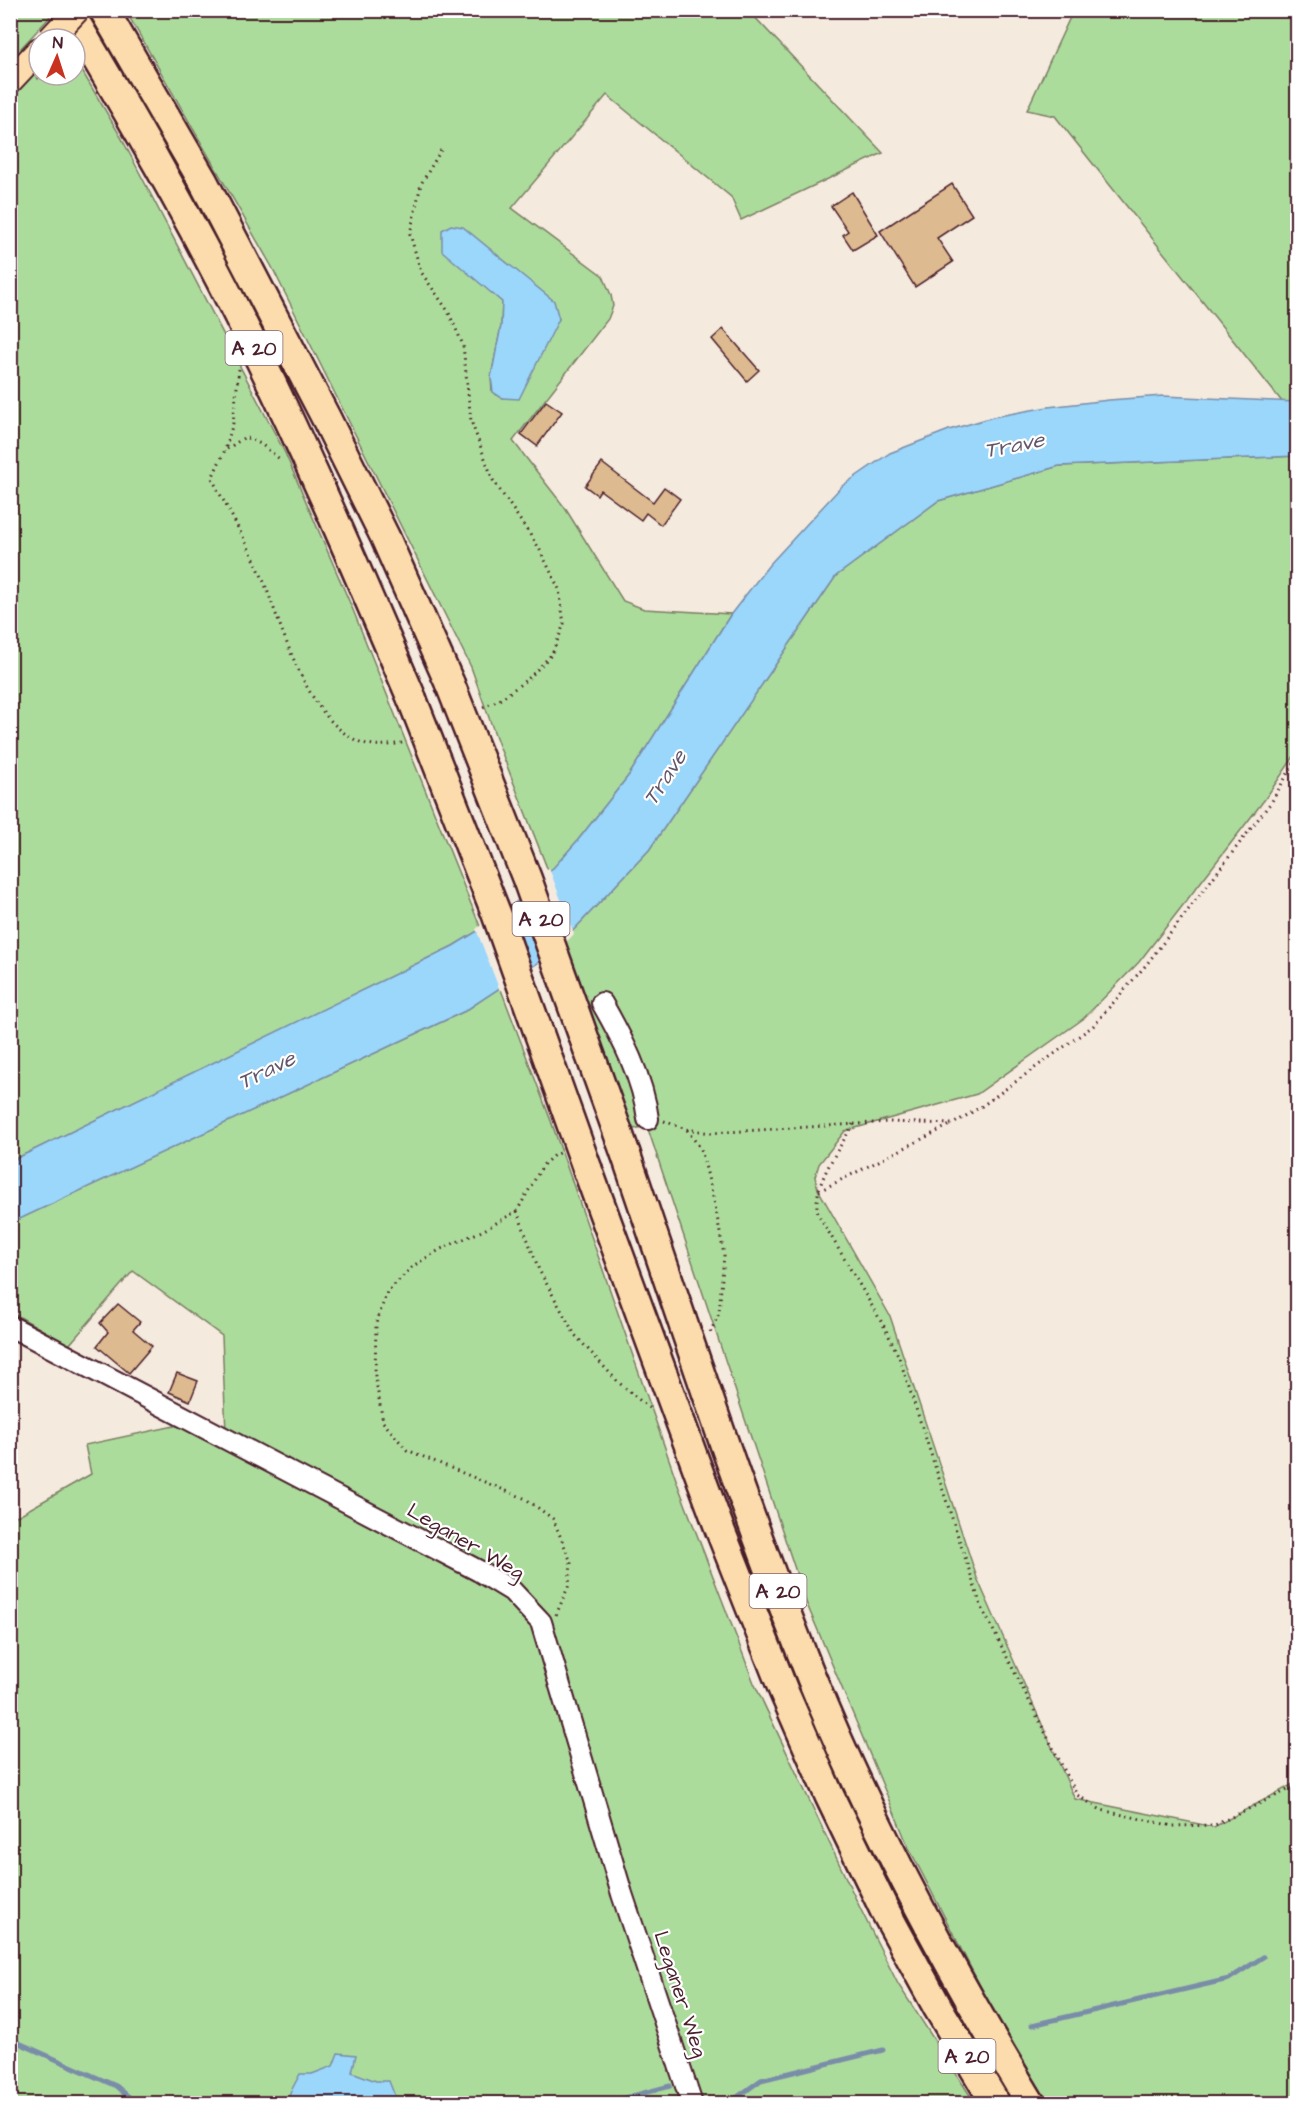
<svg xmlns="http://www.w3.org/2000/svg" width="1308" height="2114" viewBox="0 0 1308 2114" font-family="'Architects Daughter',sans-serif">
<rect width="100%" height="100%" fill="#f5eade"/>
<filter id="ink" filterUnits="userSpaceOnUse"><feTurbulence type="fractalNoise" baseFrequency=".0167" numOctaves="2"/><feDisplacementMap in="SourceGraphic" scale="12" xChannelSelector="R" yChannelSelector="G"/><feConvolveMatrix kernelMatrix="1 2 1 2 8 2 1 2 1" color-interpolation-filters="sRGB"/></filter>
<g filter="url(#ink)">
<g fill="#acdc9c" stroke="#7b7e64" stroke-width="1.5" fill-rule="evenodd">
<polygon points="46,10 50,17 21,48 38,79 42,75 75,75 75,59 121,137 285,453 353,610 481,929 453,946 292,1025 11,1161 10,11"/>
<path d="M 126,11 L 749,11 L 883,153 L 741,220 L 731,197 L 607,95 L 512,208 L 603,276 L 611,295 L 613,306 L 608,319 L 513,441 L 565,508 L 623,601 L 644,609 L 731,614 L 629,775 L 578,840 L 549,873 L 498,743 L 471,667 L 272,267 ZM 474,277 L 559,319 L 502,398 L 492,392 L 491,377 L 501,326 L 502,302 Z"/>
<polygon points="1073,11 1297,11 1297,402 1283,403 1055,116 1027,110"/>
<polygon points="1297,456 1297,752 1265,799 1139,962 1083,1019 977,1094 845,1131 819,1164 815,1177 818,1189 890,1316 977,1578 1075,1799 1214,1827 1297,1782 1297,2103 1041,2104 909,1848 806,1602 647,1126 612,1134 550,955 649,850 836,576 938,501 1059,466"/>
<polygon points="500,987 551,1121 679,1488 754,1683 861,1910 898,1984 975,2103 11,2103 11,1517 19,1515 91,1474 85,1445 179,1425 226,1433 222,1336 133,1271 69,1345 11,1312 10,1223 465,1011"/>
</g>
<g fill="#9ad7fb" stroke="#7a8da8" stroke-width="1.5">
<polygon points="451,225 463,227 554,301 559,319 519,399 502,398 493,392 491,377 501,326 502,302 442,251 442,230"/>
<polygon points="1163,396 1297,402 1297,456 1059,466 938,501 836,576 649,850 550,955 465,1011 11,1223 11,1161 453,946 481,929 538,885 578,840 629,775 731,614 769,565 842,486 890,453 949,430 993,417 1048,407 1109,400"/>
<polygon points="338,2053 356,2055 352,2072 376,2081 389,2081 396,2099 393,2103 287,2103 291,2091 300,2074 312,2074 333,2066"/>
</g>
<g fill="#f5eade">
<polygon points="549,868 574,934 552,957 541,964 517,898 536,883"/>
<polygon points="505,907 529,972 500,991 476,929"/>
</g>
<g fill="none" stroke-linecap="round" stroke-linejoin="round">
<g stroke="#7a8da8" stroke-width="5">
<polyline points="1032,2025 1229,1979 1263,1957"/>
<polyline points="10,2039 116,2086 137,2104"/>
<polyline points="602,2104 670,2086"/>
<polyline points="734,2104 736,2098 761,2080 883,2050"/>
</g>
</g>
<g fill="#deba90" stroke="#4a1f2b" stroke-width="1.5">
<polygon points="952,184 972,215 937,238 953,262 915,287 880,231"/>
<polygon points="852,192 878,235 853,250 843,235 848,231 831,206"/>
<polygon points="723,329 759,370 747,381 712,339"/>
<polygon points="546,401 562,412 537,446 521,434"/>
<polygon points="602,463 653,502 664,487 680,499 661,525 646,513 641,520 600,490 597,495 585,486"/>
<polygon points="118,1304 140,1322 133,1330 152,1346 129,1373 97,1346 108,1332 100,1323"/>
<polygon points="177,1373 198,1381 190,1401 169,1392"/>
</g>
<g fill="none" stroke-linecap="round" stroke-linejoin="round">
<defs>
<g id="minor">
<path d="M 602,1003 C 622,1038 643,1078 648,1119"/>
<polyline points="10,1326 479,1571 512,1591 541,1622 622,1894 692,2104"/>
</g>
<polyline id="major" points="10,81 39,50"/>
<g id="highway">
<path d="M 68,10 C 129,113 189,216 242,323 C 304,446 358,573 412,699"/>
<polyline points="104,10 203,181 326,418 385,537 450,684"/>
<path d="M 626,1155 C 686,1331 743,1507 812,1679 C 872,1827 948,1967 1031,2104"/>
<polyline points="587,1168 720,1530 784,1692 829,1795 885,1911 938,2008 996,2104"/>
</g>
</defs>
<use href="#minor" stroke="#4a1f2b" stroke-width="24"/>
<use href="#major" stroke="#4a1f2b" stroke-width="28"/>
<use href="#highway" stroke="#4a1f2b" stroke-width="33"/>
<g stroke="#4a1f2b" stroke-width="3" stroke-dasharray="1.5 4.5" stroke-linecap="butt">
<polyline points="441,150 421,184 410,234 421,272 448,311 463,345 471,421 493,480 539,548 559,589 564,624 552,654 530,677 501,699 483,707"/>
<path d="M 239,369 L 233,423 L 225,450 L 212,478 C 228,511 248,543 262,577 C 282,626 304,711 352,738 C 368,748 389,746 406,742"/>
<polyline points="227,449 245,437 261,444 281,460"/>
<polyline points="664,1121 686,1129 711,1133 889,1122 953,1124 982,1106 1093,1026 1146,965 1272,801 1298,756"/>
<path d="M 853,1124 C 840,1149 811,1185 818,1214 L 885,1328 L 899,1357 L 981,1606 L 1077,1795 L 1101,1810 L 1173,1826 L 1215,1825 L 1298,1785"/>
<polyline points="687,1130 701,1149 715,1205 724,1255 719,1313 710,1333"/>
<polyline points="819,1191 950,1125"/>
<polyline points="517,1211 539,1270 575,1335 618,1382 649,1408"/>
<polyline points="556,1615 569,1585 571,1562 553,1519 526,1499 407,1450 383,1422 375,1376 376,1324 387,1292 413,1266 441,1249 484,1230 517,1211 543,1165 554,1155 559,1153"/>
</g>
<use href="#minor" stroke="#fff" stroke-width="20"/>
<use href="#major" stroke="#fcdcac" stroke-width="24"/>
<use href="#highway" stroke="#fcdcac" stroke-width="28"/>
<defs>
<polyline id="major-bridge" points="50,39 77,10"/>
<g id="highway-bridge">
<polyline points="450,684 527,879 626,1155"/>
<polyline points="412,699 496,913 587,1168"/>
</g>
</defs>
<use href="#major-bridge" stroke="#4a1f2b" stroke-width="28" stroke-linecap="butt"/>
<use href="#highway-bridge" stroke="#4a1f2b" stroke-width="33" stroke-linecap="butt"/>
<use href="#major-bridge" stroke="#fcdcac" stroke-width="24"/>
<use href="#highway-bridge" stroke="#fcdcac" stroke-width="28"/>
</g>
</g>
<g text-anchor="middle" stroke-width="4.5" stroke-linejoin="round" paint-order="stroke">
<g fill="#fff" stroke="#80626b" stroke-width="1.5">
<rect x="225.5" y="331" width="57" height="34" rx="4.5"/>
<rect x="512.5" y="902" width="57" height="34" rx="4.5"/>
<rect x="749.5" y="1574" width="57" height="34" rx="4.5"/>
<rect x="938.5" y="2039" width="57" height="34" rx="4.5"/>
</g>
<g font-size="20" font-weight="bold" fill="#4a1f2b">
<text x="254" y="355">A 20</text>
<text x="541" y="926">A 20</text>
<text x="778" y="1598">A 20</text>
<text x="967" y="2063">A 20</text>
</g>
<g font-size="21" fill="#4a1f2b" stroke="#fff">
<text transform="translate(466 1541) rotate(30)" y="7">Leganer Weg</text>
<text transform="translate(681 1994) rotate(72)" y="7">Leganer Weg</text>
</g>
<g font-size="22" font-style="italic" fill="#625669" stroke="#fff">
<text transform="translate(1014 444) rotate(-11)" y="8">Trave</text>
<text transform="translate(664 777) rotate(-57)" y="8">Trave</text>
<text transform="translate(266 1069) rotate(-26)" y="8">Trave</text>
</g>
</g>
<rect width="1308" height="2114" fill="none" stroke="#fff" stroke-width="36"/>
<rect x="18" y="18" width="1272" height="2078" fill="none" stroke="#4a1f2b" stroke-width="2" filter="url(#ink)"/>
<g transform="translate(57 57) rotate(3)"><circle r="28" fill="#ffffff" stroke="#b7a5aa" stroke-width="1.5"/>
<path d="M0-4.5L10 22L0 15L-10 22Z" fill="#c8321e"/>
<text y="-9" font-size="16" font-weight="bold" text-anchor="middle" fill="#4a1f2b">N</text>
</g>
</svg>
